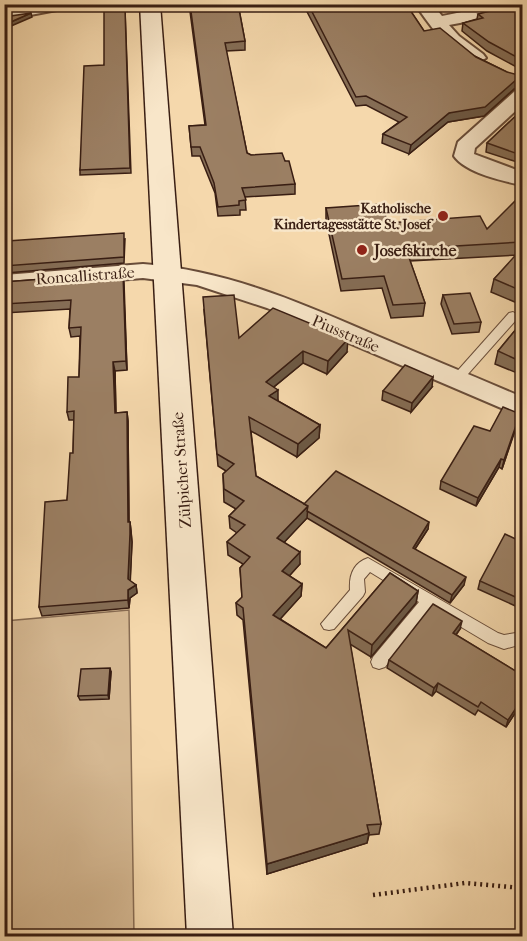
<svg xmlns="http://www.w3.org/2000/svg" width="527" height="941" viewBox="0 0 527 941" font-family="'IM FELL French Canon',serif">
<rect width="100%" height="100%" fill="#f5d8ac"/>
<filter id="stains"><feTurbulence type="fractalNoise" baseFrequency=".00333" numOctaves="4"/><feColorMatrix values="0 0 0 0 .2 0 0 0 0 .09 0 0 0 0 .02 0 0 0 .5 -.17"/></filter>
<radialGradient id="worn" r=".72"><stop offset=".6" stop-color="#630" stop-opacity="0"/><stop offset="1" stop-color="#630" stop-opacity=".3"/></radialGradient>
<polygon fill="#d5b892" stroke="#876b52" stroke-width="1.5" points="129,610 134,936 5,936 5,621"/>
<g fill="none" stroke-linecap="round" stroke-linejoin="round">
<defs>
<g id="lane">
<polygon points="513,312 519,316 517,319 460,383 452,383 450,380 452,377 509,313"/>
<path d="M 368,558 L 498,633 L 504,635 L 522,632 L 522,644 L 504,649 L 488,643 L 431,609 L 385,667 L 379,669 L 373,667 L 371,662 L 373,657 L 419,602 L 370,572 L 364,579 L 365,592 L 363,596 L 334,629 L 329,630 L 324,629 L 321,624 L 350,590 C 349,576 353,563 368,558 Z"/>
</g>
<g id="street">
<polygon points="33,4 70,4 62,9 4,20 4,10"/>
<path d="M 415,4 L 432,4 L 442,16 C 466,12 487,4 511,4 L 487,18 L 449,25 L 459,36 L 483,54 L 486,58 L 477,63 C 451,57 429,24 415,4 Z"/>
<path d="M 522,89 L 522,105 L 475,148 L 474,154 L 522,172 L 522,185 C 503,181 466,173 454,156 L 458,142 L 515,91 Z"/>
<path d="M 143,264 C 225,270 299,302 375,335 C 424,356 473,376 522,397 L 522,417 L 267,308 L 197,285 L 143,278 L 4,289 L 4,275 Z"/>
</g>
<polygon id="secondary" points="140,4 160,4 233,936 187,936"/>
</defs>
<use href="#lane" stroke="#684c39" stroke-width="2"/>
<use href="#street" stroke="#684c39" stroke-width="4"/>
<use href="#secondary" stroke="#391e13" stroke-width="3"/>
<polyline stroke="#391e13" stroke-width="4.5" stroke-dasharray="2 4" stroke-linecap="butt" points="373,895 465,883 522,888"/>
<use href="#lane" fill="#f8e6c9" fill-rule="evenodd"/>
<use href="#street" fill="#f8e6c9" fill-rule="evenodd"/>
<use href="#secondary" fill="#f8e6c9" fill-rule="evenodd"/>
</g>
<g fill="#856d55" stroke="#391e13" stroke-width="1.5">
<polygon points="189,4 238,4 245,41 245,50 226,51 247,153 251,155 285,161 295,184 295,194 245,197 246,210 240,210 240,215 218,216 215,193 200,156 192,156 189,126 205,125"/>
<polygon points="303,4 406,4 424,31 507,72 514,89 484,116 448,122 409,154 382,143 383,134 399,122 366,105 356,106"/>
<polygon points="453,4 486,4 460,10"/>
<polygon points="522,4 522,70 487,51 462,31 463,23 477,19 478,14"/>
<polygon points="125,9 131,173 80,175 80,170 104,65"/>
<polygon points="522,110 522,156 517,162 486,152 487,143"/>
<polygon points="522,201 522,305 491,292 494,279 517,255 410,261 425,303 423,316 391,318 382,288 341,291 326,220 326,208 388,223 487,229"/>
<polygon points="125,239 124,263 6,273 4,264"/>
<polygon points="123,273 127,370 115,371 116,413 127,412 128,421 129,522 130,522 131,530 132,542 130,581 136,585 137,593 130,598 129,608 42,616 39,607 67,500 73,453 74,420 69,420 67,412 79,377 80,336 71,337 69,328 70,309 4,313 4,282"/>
<polygon points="443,295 481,322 479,332 452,334 441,304"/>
<polygon points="204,310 239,338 347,352 327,374 303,363 274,387 278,401 320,425 319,438 297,457 251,431 256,476 304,504 428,529 415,549 464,585 450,603 307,518 284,542 300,564 289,576 302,584 301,596 280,619 326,648 390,573 418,591 416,603 371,657 350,644 381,824 379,834 369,835 367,843 267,874 243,620 237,615 236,603 242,598 240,568 243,564 228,555 227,542 237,533 230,528 229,516 236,509 224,502 223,474 226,471 218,466"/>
<polygon points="522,322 522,375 495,364 498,351"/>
<polygon points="432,387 411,412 382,400 383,391"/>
<polygon points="520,414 502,469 499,467 476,506 440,489 441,481 490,431"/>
<polygon points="522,556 521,559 522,559 522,609 478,589 480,581"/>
<polygon points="460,629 456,635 522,675 522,705 521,704 506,727 478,710 475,715 436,691 432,696 387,668 389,660"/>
<polygon points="111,672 109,699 80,700 78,696"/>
</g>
<g fill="#6c5945" stroke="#391e13" stroke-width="1.5">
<polygon points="4,4 20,4 4,8"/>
<polygon points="461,4 486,4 460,10"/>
<polygon points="31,13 32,17 4,29 4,25"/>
<polygon points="522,79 522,87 514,89 484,116 448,122 409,154 411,145 449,113 516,80"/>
<polygon points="522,150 522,156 517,162 518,154"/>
<polygon points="123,273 124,282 127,370 126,361"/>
<polygon points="348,339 347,352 327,374 328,361"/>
<polygon points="303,351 303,363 265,394 266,382"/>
<polygon points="113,362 115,371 116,422 115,413"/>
<polygon points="433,377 432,387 411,412 412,403"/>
<polygon points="278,390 278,402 269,396"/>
<polygon points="127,412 128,421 129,531 128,522"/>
<polygon points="520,414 518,422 502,469 504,460"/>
<polygon points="320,425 319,438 297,457 298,444"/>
<polygon points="501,459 499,467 476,506 478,498"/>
<polygon points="308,506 307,518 277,550 277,538"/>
<polygon points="130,522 132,542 130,588 128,579"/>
<polygon points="429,522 428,529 411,555 413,548"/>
<polygon points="300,552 300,564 282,584 282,571"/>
<polygon points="466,577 464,585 450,603 452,595"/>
<polygon points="302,584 301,596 273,627 273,615"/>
<polygon points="136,585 137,593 130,598 129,608 128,600 128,590"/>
<polygon points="418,591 416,603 371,657 372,645"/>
<polygon points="462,621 460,629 451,641 453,633"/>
<polygon points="110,668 111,672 109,699 108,695"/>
<polygon points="438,683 436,691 432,696 434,688"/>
<polygon points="522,699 521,704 506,727 508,720"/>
<polygon points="369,833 367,843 267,874 267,864"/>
</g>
<g fill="#9b7f63" stroke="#391e13" stroke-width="1.5">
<polygon points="190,4 238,4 245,41 225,43 247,153 251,155 282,153 285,161 289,161 295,184 242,188 246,200 239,201 239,205 218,207 214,183 200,147 191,147 189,126 206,125"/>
<polygon points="308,4 406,4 424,31 440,28 476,57 507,72 522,76 522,79 516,80 485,107 449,113 411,145 383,134 407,117 366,96 356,97"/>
<polygon points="502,4 522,4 522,60 489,42 463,23 483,18 478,14 490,11"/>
<polygon points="104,9 125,9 130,168 80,170 84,66 104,65"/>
<polygon points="31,13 4,25 4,17"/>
<polygon points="522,110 522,150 518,154 487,143"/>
<polygon points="516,200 521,202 522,201 522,242 406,249 425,303 393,305 384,276 342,279 326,208 382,204 388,223 480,216 487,229"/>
<polygon points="124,233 124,257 4,266 7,241"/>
<polygon points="522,248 522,291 494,279"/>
<polygon points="123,273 126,361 113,362 115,413 127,412 128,522 130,522 130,534 128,579 136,585 128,590 128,600 39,607 45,502 67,500 70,453 73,453 74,411 67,412 68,377 79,377 81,327 69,328 71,300 4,304 4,282"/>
<polygon points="470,293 481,322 454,324 443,295"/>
<polygon points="234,295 239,338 273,308 348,339 328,361 303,351 266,382 278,390 269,396 320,425 298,444 249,417 256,476 308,506 277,538 300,552 282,571 302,584 273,615 326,648 390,573 418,591 372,645 348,630 381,824 367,825 369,833 267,864 243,608 236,603 242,597 240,568 250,557 227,542 245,525 229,516 244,501 224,489 223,474 234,464 217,454 203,297"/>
<polygon points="522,322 522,362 498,351"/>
<polygon points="405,365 433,377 412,403 383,391"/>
<polygon points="503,407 520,414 504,460 501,459 478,498 441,481 474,426 490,431"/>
<polygon points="336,471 429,522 413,548 466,577 452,595 307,511 308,506 304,504"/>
<polygon points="505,534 522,542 522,553 520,558 522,559 522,600 480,581"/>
<polygon points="433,604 462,621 453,633 522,675 522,699 508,720 481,702 478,707 438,683 434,688 389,660"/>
<polygon points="110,668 108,695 78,696 81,669"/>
</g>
<g fill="#8f2418" stroke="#f8e6c9" stroke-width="2">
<circle cx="443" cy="216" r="6"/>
<circle cx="362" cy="250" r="6"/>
</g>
<g text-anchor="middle" stroke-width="5" stroke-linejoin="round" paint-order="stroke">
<g font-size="14" font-weight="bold" fill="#391e13" stroke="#f8e6c9" text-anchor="end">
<text x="431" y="213">Katholische<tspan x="431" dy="16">Kindertagesstätte St. Josef</tspan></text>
</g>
<g font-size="16" font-weight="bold" fill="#391e13" stroke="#f8e6c9" text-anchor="start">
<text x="374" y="256">Josefskirche</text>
</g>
<g font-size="16" fill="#391e13" stroke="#f8e6c9">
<text transform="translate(85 275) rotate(-4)" y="6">Roncallistraße</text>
<text transform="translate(346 333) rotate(23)" y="6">Piusstraße</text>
<text transform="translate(181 470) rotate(-94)" y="6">Zülpicher Straße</text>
</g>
</g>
<rect width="527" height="941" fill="none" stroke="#f5d8ac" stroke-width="24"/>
<rect x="6" y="6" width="515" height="929" fill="none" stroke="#391e13" stroke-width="3"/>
<rect x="12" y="12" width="503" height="917" fill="none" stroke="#391e13" stroke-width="1.5"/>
<rect width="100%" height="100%" filter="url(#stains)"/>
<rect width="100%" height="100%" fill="url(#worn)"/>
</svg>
